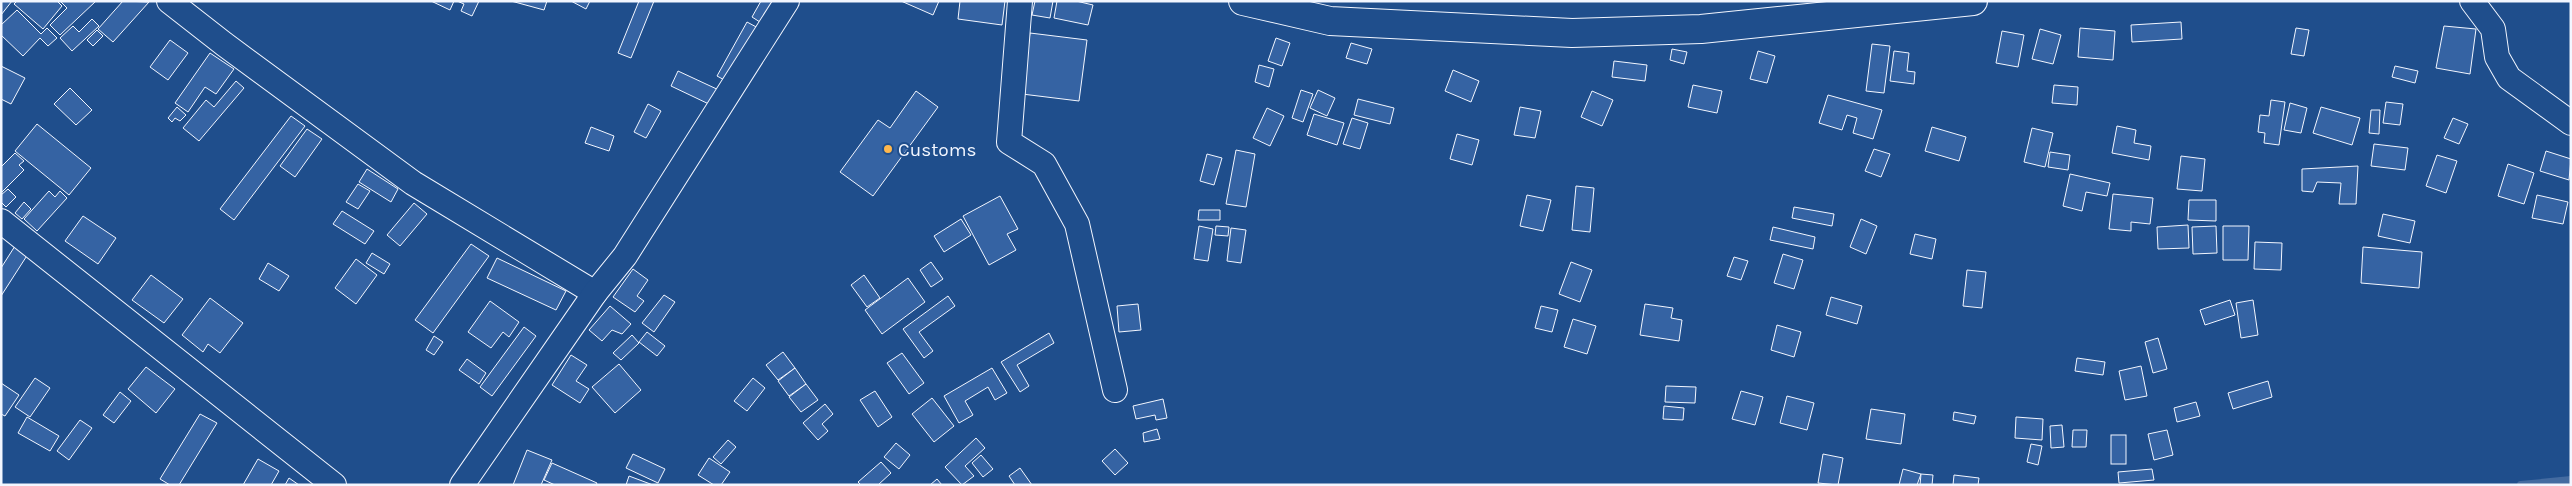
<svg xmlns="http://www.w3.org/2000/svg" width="2572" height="486" viewBox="0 0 2572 486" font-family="Karla,sans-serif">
<rect width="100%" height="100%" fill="#1f4e8c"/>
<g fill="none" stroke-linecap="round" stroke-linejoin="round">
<polyline stroke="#446ba0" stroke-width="8" points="2521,485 2571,480"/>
</g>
<g fill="#3563a3" stroke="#f2f6ff">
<polygon points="1,1 12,1 1,15"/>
<polygon points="17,1 57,1 62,6 43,29 14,4"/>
<polygon points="60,1 96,1 60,35 50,25 67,8"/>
<polygon points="123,1 149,2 113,42 98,29"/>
<polygon points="431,1 454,1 450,10"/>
<polygon points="457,1 479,1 472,16 461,11 464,4"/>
<polygon points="511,1 547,1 544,10"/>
<polygon points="571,1 590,1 586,9"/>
<polygon points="639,1 654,1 631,58 618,53"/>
<polygon points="761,1 787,1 771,29 752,17"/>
<polygon points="901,1 939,1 933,15"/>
<polygon points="960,1 1005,1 1002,25 958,19"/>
<polygon points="1035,1 1053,1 1050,18 1032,15"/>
<polygon points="1057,1 1076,1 1093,5 1088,25 1054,18"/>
<polygon points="17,10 41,34 47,28 57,38 48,46 40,38 23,56 1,35 1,25"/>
<polygon points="92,19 99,26 72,51 60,38 73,26 79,32"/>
<polygon points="747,22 760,29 730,83 717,76"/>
<polygon points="2181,22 2182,39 2132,42 2131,25"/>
<polygon points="2444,26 2476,29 2470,74 2436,68"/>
<polygon points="2080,28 2115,31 2113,60 2078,57"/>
<polygon points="2296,28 2309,30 2304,56 2291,54"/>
<polygon points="2040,29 2061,35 2053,64 2032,59"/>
<polygon points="97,30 103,36 93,46 87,40"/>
<polygon points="2002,31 2024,35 2018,67 1996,63"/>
<polygon points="1030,33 1087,40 1079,101 1022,94"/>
<polygon points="1276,38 1290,43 1282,66 1268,61"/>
<polygon points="170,40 188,53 168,80 150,67"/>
<polygon points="1351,43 1372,49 1367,64 1346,58"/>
<polygon points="1872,44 1890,46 1884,93 1866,91"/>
<polygon points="1672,49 1687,52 1684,64 1670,60"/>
<polygon points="1758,51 1775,56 1767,83 1750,79"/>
<polygon points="1894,51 1909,53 1907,71 1915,72 1914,84 1890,81"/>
<polygon points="210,53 234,69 216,94 205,87 188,112 175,103"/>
<polygon points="1614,61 1647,65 1645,81 1612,77"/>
<polygon points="1259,65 1274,69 1269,87 1255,82"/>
<polygon points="1,66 25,78 11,104 1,99"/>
<polygon points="2395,66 2418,71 2415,83 2392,77"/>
<polygon points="1453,70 1479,81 1471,102 1445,91"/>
<polygon points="678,71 721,91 713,106 671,86"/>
<polygon points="236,81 244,88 199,141 183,128 206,100 214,107"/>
<polygon points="1693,85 1722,91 1717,113 1688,107"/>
<polygon points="2054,85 2078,87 2077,105 2052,103"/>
<polygon points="70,88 92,110 76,125 54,104"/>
<polygon points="1301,90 1313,94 1303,122 1292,118"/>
<polygon points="1318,90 1335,98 1327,116 1310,108"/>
<polygon points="916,91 938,107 873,196 840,172 878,120 890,128"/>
<polygon points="1592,91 1613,100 1602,126 1581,117"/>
<polygon points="1828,95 1882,110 1873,139 1853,133 1857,118 1847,115 1842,130 1819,123"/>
<polygon points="1358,99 1394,108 1390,124 1354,115"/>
<polygon points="2271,100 2285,102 2279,145 2264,143 2265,133 2258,132 2260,115 2269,116"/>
<polygon points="2386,102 2403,104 2400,125 2383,123"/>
<polygon points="2290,103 2307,108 2301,133 2284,130"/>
<polygon points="648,104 661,111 646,138 634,132"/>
<polygon points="177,107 186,115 180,121 175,118 172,122 168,118"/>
<polygon points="1520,107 1541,111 1535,138 1514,135"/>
<polygon points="2321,107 2360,118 2352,145 2313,133"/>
<polygon points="1267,108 1284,116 1270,146 1253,138"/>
<polygon points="2371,110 2380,110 2379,134 2369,133"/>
<polygon points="1314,114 1344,123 1337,145 1307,135"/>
<polygon points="291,116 305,126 234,220 220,209"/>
<polygon points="1352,118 1368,123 1360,149 1343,144"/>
<polygon points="2453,118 2468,124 2459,144 2444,138"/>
<polygon points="37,124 91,168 69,195 15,151"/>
<polygon points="2117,126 2136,130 2134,143 2151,146 2149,160 2112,153"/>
<polygon points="591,127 614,136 609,151 585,143"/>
<polygon points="1932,127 1966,137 1959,161 1925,151"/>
<polygon points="2032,128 2053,133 2045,167 2024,162"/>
<polygon points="307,129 322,139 295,177 280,166"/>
<polygon points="1457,134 1479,140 1472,165 1450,159"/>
<polygon points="2374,144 2408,148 2405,170 2371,166"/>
<polygon points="1874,149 1890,154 1881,177 1865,171"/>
<polygon points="1236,150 1255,154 1246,207 1226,204"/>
<polygon points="2546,151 2571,159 2569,180 2540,171"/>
<polygon points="2050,152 2070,155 2068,170 2048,167"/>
<polygon points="15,153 24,161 19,165 24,170 1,193 1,167"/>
<polygon points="1207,154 1222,158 1214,185 1200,181"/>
<polygon points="2437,155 2457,161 2446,193 2426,186"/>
<polygon points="2181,156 2205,159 2202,191 2177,189"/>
<polygon points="2508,164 2534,173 2524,204 2498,196"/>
<polygon points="2358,166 2356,204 2339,204 2341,183 2317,182 2313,192 2302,191 2302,169"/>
<polygon points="367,169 398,189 391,202 359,182"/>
<polygon points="2070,174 2110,183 2107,196 2086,192 2082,211 2063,206"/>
<polygon points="358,184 370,191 358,209 346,202"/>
<polygon points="1576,186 1594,188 1590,232 1572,230"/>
<polygon points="8,189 16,197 6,207 1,202 1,195"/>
<polygon points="49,191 55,197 60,191 67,198 37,231 24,219"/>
<polygon points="2113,194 2153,198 2150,224 2131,222 2131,231 2109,229"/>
<polygon points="1527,195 1551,200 1543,231 1520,226"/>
<polygon points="2537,195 2568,202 2563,224 2532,218"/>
<polygon points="1000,196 1018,229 1007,234 1016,250 989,265 963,216"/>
<polygon points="2189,200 2216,200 2216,221 2188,220"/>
<polygon points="24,202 31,209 22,219 15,213"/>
<polygon points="414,203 427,214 400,246 387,235"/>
<polygon points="1794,207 1834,214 1832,226 1792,218"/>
<polygon points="1199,210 1220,210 1220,220 1198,220"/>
<polygon points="342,211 374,231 365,244 333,224"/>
<polygon points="2383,214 2415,221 2410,243 2378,236"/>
<polygon points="83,216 116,238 98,264 65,241"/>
<polygon points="961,219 971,235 944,252 934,236"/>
<polygon points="1861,219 1877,226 1866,254 1850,247"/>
<polygon points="2188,225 2189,248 2158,249 2157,227"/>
<polygon points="1199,226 1213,229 1208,261 1194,259"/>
<polygon points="1216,226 1229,227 1228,236 1215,235"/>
<polygon points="2216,226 2217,253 2193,254 2192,227"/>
<polygon points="2223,226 2249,226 2248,260 2223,260"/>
<polygon points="1773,227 1815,237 1813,249 1770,240"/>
<polygon points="1231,228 1246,230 1241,263 1227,261"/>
<polygon points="1915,234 1936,239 1932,259 1910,254"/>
<polygon points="2255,242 2282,243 2281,270 2254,269"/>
<polygon points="471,244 489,256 433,333 415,320"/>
<polygon points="15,246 28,254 1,296 1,268"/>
<polygon points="2363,247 2422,252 2419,288 2361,283"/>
<polygon points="372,253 390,264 384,274 366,263"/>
<polygon points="1783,254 1803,260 1794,289 1774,283"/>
<polygon points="1734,257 1748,261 1741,280 1727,276"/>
<polygon points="497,258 566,291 556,310 487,278"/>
<polygon points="356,259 377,275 356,304 335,288"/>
<polygon points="931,262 943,279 931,287 920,270"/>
<polygon points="1571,262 1592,270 1580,302 1559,294"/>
<polygon points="268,263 289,276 279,291 259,279"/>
<polygon points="633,269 648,280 637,296 644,301 635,312 613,297"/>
<polygon points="1967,270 1986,272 1982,308 1963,306"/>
<polygon points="151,275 183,299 164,323 132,300"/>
<polygon points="864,275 880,298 867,307 851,285"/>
<polygon points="908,278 925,302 882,334 865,310"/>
<polygon points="664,295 675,302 654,332 642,323"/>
<polygon points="948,296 955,306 919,332 933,351 924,358 903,329"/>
<polygon points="1831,297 1862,306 1857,324 1826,315"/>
<polygon points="210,298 243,323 220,353 208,344 203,352 182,335"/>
<polygon points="2230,300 2235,315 2205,325 2200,310"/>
<polygon points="2253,300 2258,335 2241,338 2236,303"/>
<polygon points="490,301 519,322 509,337 503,332 491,348 468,332"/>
<polygon points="1138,304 1141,330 1119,332 1117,306"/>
<polygon points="1645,304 1673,308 1671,318 1682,320 1679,341 1640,335"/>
<polygon points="610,306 631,324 622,334 612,330 602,341 589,330"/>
<polygon points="1541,306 1558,310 1552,332 1535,328"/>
<polygon points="1573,319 1596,326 1587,354 1564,347"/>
<polygon points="1777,325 1801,332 1794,357 1771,350"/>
<polygon points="524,327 536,336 492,396 480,387"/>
<polygon points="647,332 665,346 657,356 639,342"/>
<polygon points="1049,333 1054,343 1017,365 1029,386 1020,392 1001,362"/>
<polygon points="632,335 639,343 621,360 613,353"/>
<polygon points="434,336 443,342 434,355 426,350"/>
<polygon points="2158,338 2167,369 2153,373 2145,342"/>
<polygon points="783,352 795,368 778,380 766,365"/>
<polygon points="902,353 924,383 909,394 887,363"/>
<polygon points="571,355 587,365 576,381 589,389 580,403 552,385"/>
<polygon points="2077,358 2105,362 2103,375 2075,371"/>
<polygon points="467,359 486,373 479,384 459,370"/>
<polygon points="619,364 641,390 615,413 592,387"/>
<polygon points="2141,366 2147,396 2125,400 2119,371"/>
<polygon points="146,367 175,389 156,413 128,389"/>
<polygon points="795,368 806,384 789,396 778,381"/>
<polygon points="992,368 1007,393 995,400 988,387 965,401 973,415 959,423 944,396"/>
<polygon points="35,378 50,388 30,417 15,407"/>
<polygon points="753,378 765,388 747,411 734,401"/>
<polygon points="2268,381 2272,397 2233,409 2228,393"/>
<polygon points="1,383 19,395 5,416 1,414"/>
<polygon points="806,384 818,400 801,412 789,397"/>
<polygon points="1666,386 1696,387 1695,403 1665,402"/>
<polygon points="875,391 892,417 878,427 860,400"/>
<polygon points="1741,391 1763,397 1755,425 1732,419"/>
<polygon points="120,392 131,401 114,423 103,415"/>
<polygon points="1787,396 1814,403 1807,430 1780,423"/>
<polygon points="932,398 954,426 934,442 912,414"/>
<polygon points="1163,399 1167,418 1156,420 1155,415 1136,419 1133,406"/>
<polygon points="2196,402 2200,416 2177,422 2174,408"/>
<polygon points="825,404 833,414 822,424 828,431 818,440 803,423"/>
<polygon points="1664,406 1684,408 1683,420 1663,419"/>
<polygon points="1871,409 1905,414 1901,444 1866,439"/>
<polygon points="1954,412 1976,416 1974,424 1953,420"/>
<polygon points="200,414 217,423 179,485 170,485 160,479"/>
<polygon points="27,417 59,436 50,451 18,433"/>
<polygon points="2016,417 2043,419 2042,440 2015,438"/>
<polygon points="80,420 92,428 69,460 57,451"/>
<polygon points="2062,425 2064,447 2051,448 2050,426"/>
<polygon points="1157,429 1160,439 1144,442 1143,433"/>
<polygon points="2073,430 2087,430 2086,447 2072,447"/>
<polygon points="2167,430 2173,455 2154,460 2148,434"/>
<rect x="2111" y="435" width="15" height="29"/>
<polygon points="976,438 985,448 965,466 974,476 962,485 945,467"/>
<polygon points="728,440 736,447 721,464 713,457"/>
<polygon points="896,443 910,455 899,469 884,457"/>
<polygon points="2031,444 2042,446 2038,465 2027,462"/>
<polygon points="1115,449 1128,463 1115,475 1102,461"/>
<polygon points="527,450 552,460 541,485 513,485"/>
<polygon points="633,454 665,469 658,483 626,468"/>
<polygon points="1823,454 1843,458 1838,485 1818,483"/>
<polygon points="981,455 993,469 983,477 972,463"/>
<polygon points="709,458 730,472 721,485 714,485 698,475"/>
<polygon points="258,459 279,471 271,485 243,485"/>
<polygon points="881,462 891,473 878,485 861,485 858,482"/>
<polygon points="552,463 597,483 596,485 555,485 544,480"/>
<polygon points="1020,468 1032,485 1015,485 1009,476"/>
<polygon points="1903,469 1921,474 1917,485 1899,485"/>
<polygon points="2152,469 2154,480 2119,483 2118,472"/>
<polygon points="1921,474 1933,475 1932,485 1920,485"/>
<polygon points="1954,475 1979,478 1978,485 1953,485"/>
<polygon points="629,476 653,485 626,485"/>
<polygon points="289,478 299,485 285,485"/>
<polygon points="937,479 942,485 930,485"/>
</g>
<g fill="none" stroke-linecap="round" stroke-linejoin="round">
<defs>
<g id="street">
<polyline points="169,1 224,44 413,183 595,293"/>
<polyline points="1020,1 1009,142 1044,164 1077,224 1115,390"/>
<polyline points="2472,1 2493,29 2497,57 2509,78 2571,123"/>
<polyline points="1,221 334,485"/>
<polyline points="462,485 595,293 625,256 787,1"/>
</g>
<polyline id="highway" points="1243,1 1330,21 1572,33 1701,29 1973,1"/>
</defs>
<use href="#street" stroke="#f2f6ff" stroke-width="26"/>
<use href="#highway" stroke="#f2f6ff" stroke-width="30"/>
<use href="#street" stroke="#1f4e8c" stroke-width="24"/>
<use href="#highway" stroke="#1f4e8c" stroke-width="28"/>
</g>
<circle fill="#ffb74d" stroke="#1f4e8c" stroke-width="2" cx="888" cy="149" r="5"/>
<g text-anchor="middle" stroke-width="4" stroke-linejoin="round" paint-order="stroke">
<g font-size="19" fill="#f2f6ff" stroke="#1f4e8c" text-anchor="start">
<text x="898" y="156">Customs</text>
</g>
</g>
<rect width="2572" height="486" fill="none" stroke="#f2f6ff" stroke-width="5"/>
</svg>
